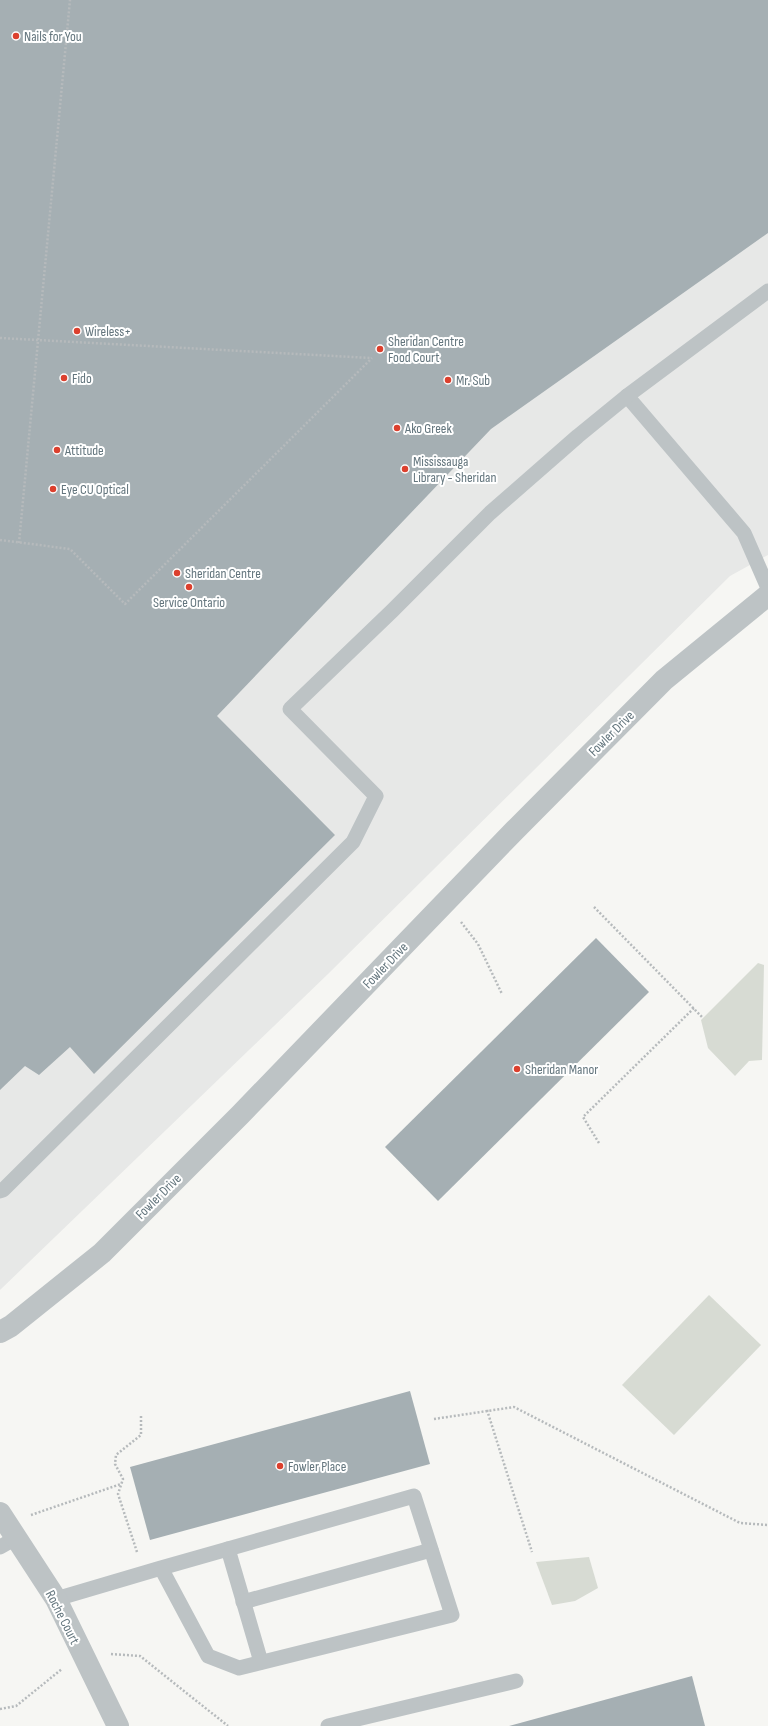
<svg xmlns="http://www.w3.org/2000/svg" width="768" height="1726" viewBox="0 0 768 1726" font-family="'Sofia Sans Condensed',sans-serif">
<rect width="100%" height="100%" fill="#f6f6f3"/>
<polygon fill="#e7e8e7" points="0,0 768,0 768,555 730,576 328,974 0,1290"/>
<g fill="#d7dbd3">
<polygon points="758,963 764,965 762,1060 749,1061 735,1076 708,1048 701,1020"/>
<polygon points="709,1295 761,1345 674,1435 622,1385"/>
<polygon points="589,1557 598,1588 575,1601 552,1605 536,1562"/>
</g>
<g fill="#a5afb3">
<polygon points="0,0 768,0 768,233 491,429 217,716 335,835 94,1074 70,1047 39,1075 25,1066 0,1090"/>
<polygon points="596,938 649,992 438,1201 385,1147"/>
<polygon points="410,1391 430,1464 150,1540 130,1467"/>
<polygon points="692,1676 705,1726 509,1726"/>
</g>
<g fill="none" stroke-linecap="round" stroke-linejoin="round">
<g stroke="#b6babc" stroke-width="2.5" stroke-dasharray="2 2" stroke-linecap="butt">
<polyline points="0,338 371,358"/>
<polyline points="0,540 70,549 125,604 372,358"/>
<polyline points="19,543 70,0"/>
<polyline points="594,907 702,1017"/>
<polyline points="461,922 478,944 502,994"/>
<polyline points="599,1143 583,1117 694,1008"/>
<polyline points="487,1410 532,1552"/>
<polyline points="434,1419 514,1407 740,1523 768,1525"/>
<polyline points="31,1515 121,1484"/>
<polyline points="137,1552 118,1494 123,1479 115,1464 116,1455 141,1435 141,1416"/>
<polyline points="111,1654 140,1656 228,1726"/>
<polyline points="0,1709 16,1706 62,1669"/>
</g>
<g stroke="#bdc3c5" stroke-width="15">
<polyline points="627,396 744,533 768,588"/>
<polyline points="0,1191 3,1190 353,842 376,796 290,709 392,611 490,513 578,436 627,396 768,291"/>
<polyline points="0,1547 16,1538"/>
<polyline points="228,1549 261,1662"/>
<polyline points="56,1599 161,1568 208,1656 239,1668 452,1615 414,1496 161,1568"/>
<polyline points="243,1602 431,1550"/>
<polyline points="328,1726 516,1681"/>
</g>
<polyline stroke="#bdc3c5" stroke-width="22" points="0,1513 56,1599 118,1726"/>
<polyline stroke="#bdc3c5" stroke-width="22" points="0,1332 11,1326 102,1253 240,1115 515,830 664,680 768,595"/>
</g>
<g fill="#dc402e" stroke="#fff" stroke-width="1.5">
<circle cx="16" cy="36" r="4"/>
<circle cx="77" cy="331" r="4"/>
<circle cx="380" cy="349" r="4"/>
<circle cx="64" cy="378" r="4"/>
<circle cx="448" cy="380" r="4"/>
<circle cx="397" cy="428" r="4"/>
<circle cx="57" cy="450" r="4"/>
<circle cx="405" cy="469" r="4"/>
<circle cx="53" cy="489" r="4"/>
<circle cx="177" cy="573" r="4"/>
<circle cx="189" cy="587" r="4"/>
<circle cx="517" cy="1069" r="4"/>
<circle cx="280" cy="1466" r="4"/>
</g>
<g text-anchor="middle" stroke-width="4" stroke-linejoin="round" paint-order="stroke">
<g font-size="14" fill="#63757d" stroke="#fff" text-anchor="start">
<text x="24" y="41">Nails for You</text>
<text x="85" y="336">Wireless+</text>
<text x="388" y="346">Sheridan Centre<tspan x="388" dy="16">Food Court</tspan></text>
<text x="72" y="383">Fido</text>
<text x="456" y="385">Mr. Sub</text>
<text x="405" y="433">Ako Greek</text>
<text x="65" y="455">Attitude</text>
<text x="413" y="466">Mississauga<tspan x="413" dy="16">Library - Sheridan</tspan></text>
<text x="61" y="494">Eye CU Optical</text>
<text x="185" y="578">Sheridan Centre</text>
<text x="189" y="607" text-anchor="middle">Service Ontario</text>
<text x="525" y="1074">Sheridan Manor</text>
<text x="288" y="1471">Fowler Place</text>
</g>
<g font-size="14" fill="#63757d" stroke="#fff">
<text transform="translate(611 733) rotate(-45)" y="5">Fowler Drive</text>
<text transform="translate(385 965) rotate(-46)" y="5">Fowler Drive</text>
<text transform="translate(158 1196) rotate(-45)" y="5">Fowler Drive</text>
<text transform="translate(63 1617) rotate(63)" y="5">Roche Court</text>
</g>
</g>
</svg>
